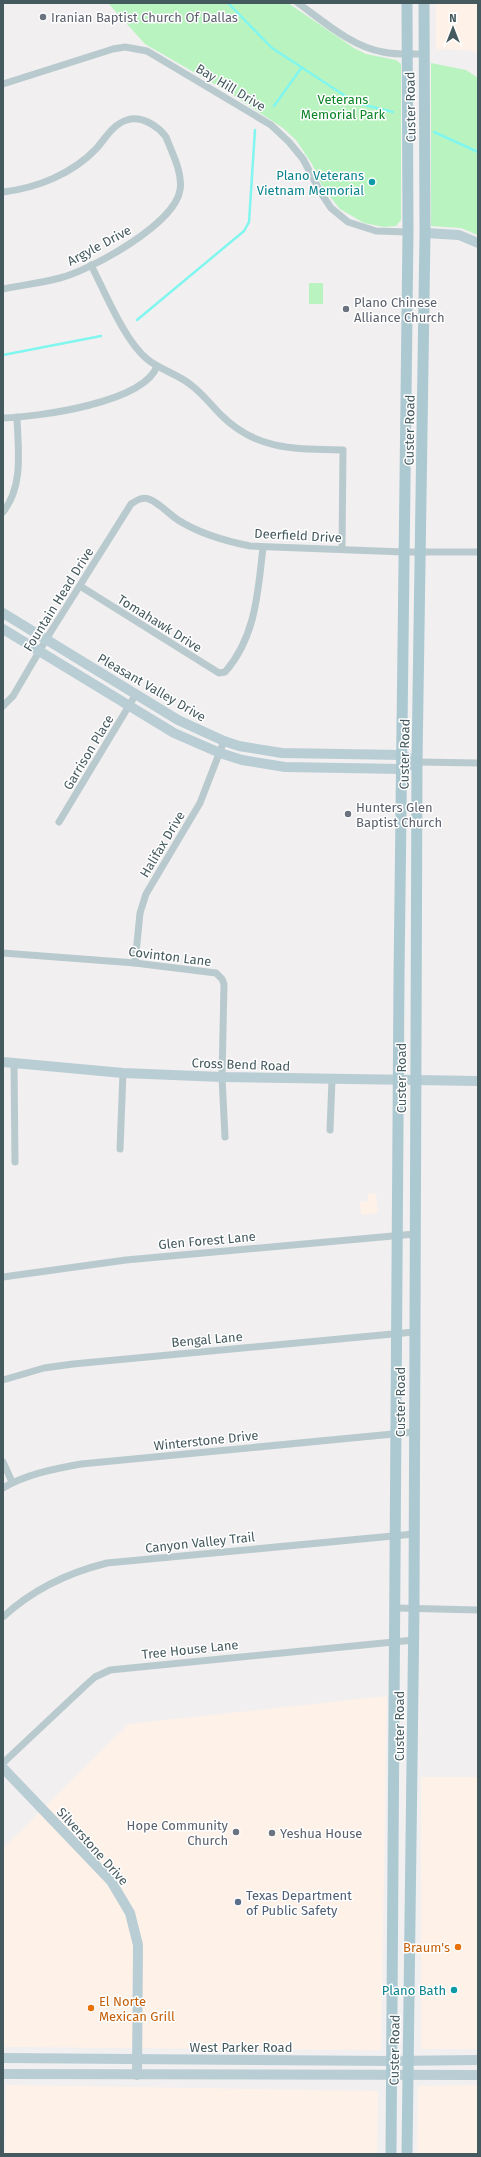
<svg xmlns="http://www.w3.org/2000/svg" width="481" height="2157" viewBox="0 0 481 2157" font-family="'Fira Sans',sans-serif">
<rect width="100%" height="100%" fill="#f2eff0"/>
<g fill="#fef1e8">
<polygon points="436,3 478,3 478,53 467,50 436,49"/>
<polygon points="376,1193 378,1213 361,1215 360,1202 368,1201 368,1194"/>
<polygon points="387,1696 381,2050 3,2047 3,1848 129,1724"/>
<rect x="421" y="1777" width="57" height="272"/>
<polygon points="6,2085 378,2091 377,2154 5,2154"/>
<polygon points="478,2085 478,2154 417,2154 418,2086"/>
</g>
<g fill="#b9f4c0">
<polygon points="108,3 288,3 354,48 366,54 396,60 401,64 401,220 396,226 384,227 364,223 340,209 323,188 312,164 296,140 283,128 228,92 145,44"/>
<polygon points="431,63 466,70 478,78 478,235 461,228 431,226"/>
<rect x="309" y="283" width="14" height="21"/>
</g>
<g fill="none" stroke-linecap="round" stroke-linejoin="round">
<g stroke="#81f6ee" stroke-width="2.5">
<polyline points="228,3 272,48 356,103 393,112"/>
<polyline points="274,106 302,67"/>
<polyline points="434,132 478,152"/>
<polyline points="137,320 244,231 249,222 255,130"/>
<polyline points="3,355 101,336"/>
</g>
<g stroke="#b9cace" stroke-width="7">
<path d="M 298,3 C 323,21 352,47 383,52 C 397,55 410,54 423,54"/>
<polyline points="3,84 113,49 125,47 147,51 271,125 289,142 303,159 321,193 331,208 348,222 376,231 408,232"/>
<path d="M 3,192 C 37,188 72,174 96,149 C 105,139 113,124 127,120 C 141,115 158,126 166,137 C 172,153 183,173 180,190 C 175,224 91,270 60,278 C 41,283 22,285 3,289"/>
<path d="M 91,265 C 105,292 124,340 147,359 C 160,370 178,374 191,385 C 203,394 211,405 221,415 C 257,451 296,449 343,450 L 342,549"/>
<path d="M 3,418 C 37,417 144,403 157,366"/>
<path d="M 3,512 C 24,486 18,449 17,417"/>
<path d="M 80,586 L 211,668 L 219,673 L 225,672 C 256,637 258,591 263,547"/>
<path d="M 3,706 L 13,696 L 50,633 L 131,504 C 137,500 143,496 151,500 C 160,504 169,514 178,520 C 200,534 225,541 250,546 L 404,552 L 478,552"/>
<polyline points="417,762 478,763"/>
<polyline points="59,822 136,694"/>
<polyline points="3,953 135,963 216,973 222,979 224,984 222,1077 225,1137"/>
<polyline points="135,963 140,913 146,894 200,803 224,741"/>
<polyline points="14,1063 15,1162"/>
<polyline points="330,1130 332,1080"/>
<polyline points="120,1149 123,1073"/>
<polyline points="3,1277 126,1260 415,1234"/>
<polyline points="3,1380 44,1368 73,1364 414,1332"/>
<polyline points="3,1462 12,1482"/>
<path d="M 3,1488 C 26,1474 54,1469 81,1464 L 414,1432"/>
<polyline points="396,1608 478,1610"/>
<path d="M 3,1617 C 33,1589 67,1573 107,1563 L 414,1534"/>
<polyline points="3,1763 86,1685 95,1677 110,1670 414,1640"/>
</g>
<g stroke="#b9cdd4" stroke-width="10">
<polyline points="425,233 459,235 478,243"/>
<polyline points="3,613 178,720 224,741 239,746 282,753 402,755 417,762"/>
<polyline points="3,629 174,733 220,753 242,760 285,767 402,769 417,762"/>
<polyline points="3,1062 123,1073 222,1077 478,1081"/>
<polyline points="3,1768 111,1881 130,1913 138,1945 137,2075"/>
<polyline points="3,2058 392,2061 478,2060"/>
<polyline points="3,2074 478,2075"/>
</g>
<g stroke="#acc9d1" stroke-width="11">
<polyline points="391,2154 399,977 408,232 407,3"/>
<polyline points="407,2154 414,1608 417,762 425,233 424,3"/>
</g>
</g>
<g fill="#6b7280" stroke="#fff" stroke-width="1.5">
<circle cx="43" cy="17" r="4"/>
<circle cx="346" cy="309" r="4"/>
<circle cx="348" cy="814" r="4"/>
<circle cx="236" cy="1832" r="4"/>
<circle cx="272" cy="1833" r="4"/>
</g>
<g fill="#0f9aa8" stroke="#fff" stroke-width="1.5">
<circle cx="372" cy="182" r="4"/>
<circle cx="454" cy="1990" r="4"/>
</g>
<circle fill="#5c6f8a" stroke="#fff" stroke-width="1.5" cx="238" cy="1902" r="4"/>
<g fill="#e8710a" stroke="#fff" stroke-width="1.5">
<circle cx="458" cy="1947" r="4"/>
<circle cx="91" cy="2008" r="4"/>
</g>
<g text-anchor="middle" stroke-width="3" stroke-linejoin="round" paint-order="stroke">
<g font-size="13" fill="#5b616d" stroke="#fff" text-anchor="start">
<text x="51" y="22">Iranian Baptist Church Of Dallas</text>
<text x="354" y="307">Plano Chinese<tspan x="354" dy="15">Alliance Church</tspan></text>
<text x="356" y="812">Hunters Glen<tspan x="356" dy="15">Baptist Church</tspan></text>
<text x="228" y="1830" text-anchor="end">Hope Community<tspan x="228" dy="15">Church</tspan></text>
<text x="280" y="1838">Yeshua House</text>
</g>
<g font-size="13" fill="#455a5f" stroke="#fff">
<text transform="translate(231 87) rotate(31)" y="5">Bay Hill Drive</text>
<text transform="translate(410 107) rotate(-91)" y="5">Custer Road</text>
<text transform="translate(99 245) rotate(-28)" y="5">Argyle Drive</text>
<text transform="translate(409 430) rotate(-89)" y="5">Custer Road</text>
<text transform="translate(298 535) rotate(3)" y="5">Deerfield Drive</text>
<text transform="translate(58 599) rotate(-58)" y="5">Fountain Head Drive</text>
<text transform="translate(160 623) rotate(32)" y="5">Tomahawk Drive</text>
<text transform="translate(152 687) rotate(30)" y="5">Pleasant Valley Drive</text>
<text transform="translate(88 752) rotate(-59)" y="5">Garrison Place</text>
<text transform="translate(404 754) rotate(-89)" y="5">Custer Road</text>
<text transform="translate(162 844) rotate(-59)" y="5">Halifax Drive</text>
<text transform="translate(170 956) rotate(7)" y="5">Covinton Lane</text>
<text transform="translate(241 1064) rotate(2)" y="5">Cross Bend Road</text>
<text transform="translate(401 1078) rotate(-90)" y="5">Custer Road</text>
<text transform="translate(207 1240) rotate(-5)" y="5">Glen Forest Lane</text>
<text transform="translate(207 1339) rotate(-5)" y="5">Bengal Lane</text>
<text transform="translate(400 1402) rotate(-90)" y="5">Custer Road</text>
<text transform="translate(206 1440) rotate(-6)" y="5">Winterstone Drive</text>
<text transform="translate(200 1542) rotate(-6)" y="5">Canyon Valley Trail</text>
<text transform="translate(190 1649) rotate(-6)" y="5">Tree House Lane</text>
<text transform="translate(399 1726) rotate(-90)" y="5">Custer Road</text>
<text transform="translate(93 1846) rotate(48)" y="5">Silverstone Drive</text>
<text x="241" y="2052">West Parker Road</text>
<text transform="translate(394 2050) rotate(-89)" y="5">Custer Road</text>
</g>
<g font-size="13" fill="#0c8427" stroke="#fff">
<text x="343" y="104">Veterans<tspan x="343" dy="15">Memorial Park</tspan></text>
</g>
<g font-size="13" fill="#0d838f" stroke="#fff" text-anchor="end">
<text x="364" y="180">Plano Veterans<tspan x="364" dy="15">Vietnam Memorial</tspan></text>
<text x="446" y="1995">Plano Bath</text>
</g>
<g font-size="13" fill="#4e5e75" stroke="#fff" text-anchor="start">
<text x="246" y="1900">Texas Department<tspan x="246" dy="15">of Public Safety</tspan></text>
</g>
<g font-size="13" fill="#c56008" stroke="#fff" text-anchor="end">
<text x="450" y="1952">Braum's</text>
<text x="99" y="2006" text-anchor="start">El Norte<tspan x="99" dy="15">Mexican Grill</tspan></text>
</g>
</g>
<rect width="481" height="2157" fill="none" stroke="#455a5f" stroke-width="8"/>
<g transform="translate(453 28)" stroke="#ffffff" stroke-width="3" paint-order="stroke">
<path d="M0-3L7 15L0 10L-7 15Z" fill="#455a5f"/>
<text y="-6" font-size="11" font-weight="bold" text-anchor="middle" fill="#455a5f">N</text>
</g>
</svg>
